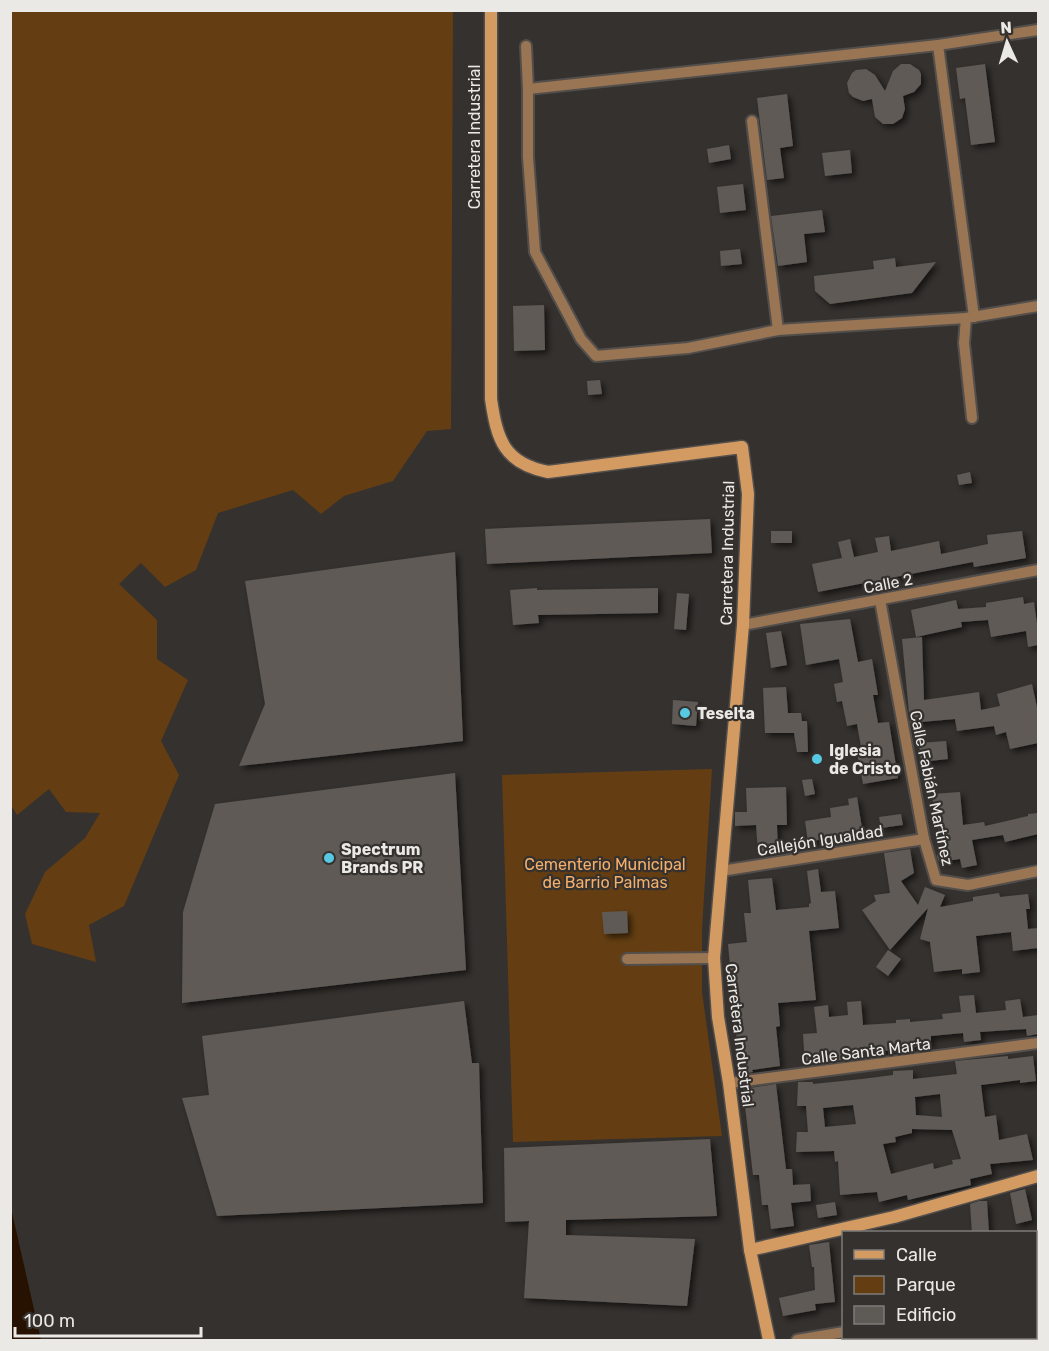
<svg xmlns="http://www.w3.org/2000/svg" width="1049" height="1351" viewBox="0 0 1049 1351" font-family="Rubik,sans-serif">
<defs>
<filter id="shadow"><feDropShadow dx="3.5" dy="3.5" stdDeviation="3" flood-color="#0009"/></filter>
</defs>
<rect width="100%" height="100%" fill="#35312e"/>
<g fill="#643e12">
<polygon points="11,10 453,11 451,429 427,431 393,481 344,496 321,514 293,490 218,513 196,570 165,587 141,563 119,584 157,620 157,659 188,680 161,741 179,775 124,906 89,925 96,962 32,944 25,914 45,872 85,838 100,813 66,812 49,789 17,815 11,805"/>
<polygon points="712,769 702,929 702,992 722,1136 513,1142 502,775"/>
</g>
<polygon fill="#271100" points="11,1208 41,1340 11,1340"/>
<g fill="#5e5a56" fill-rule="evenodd" filter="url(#shadow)">
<polygon points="901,64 910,64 919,70 921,74 921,84 914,92 903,96 905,109 902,118 893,124 883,124 875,117 872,99 863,101 853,97 849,93 847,83 852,73 856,70 866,69 875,75 885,91 893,71"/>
<polygon points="985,64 995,142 971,145 965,98 960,99 956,68"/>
<polygon points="787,94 793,146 780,148 784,178 767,180 757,98"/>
<polygon points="729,145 731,159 709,163 707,149"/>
<polygon points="850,150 852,173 825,176 822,153"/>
<polygon points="743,184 746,210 720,213 717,187"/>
<polygon points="822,210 825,232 804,234 807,262 778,266 771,216"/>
<polygon points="740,249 742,264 721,266 720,251"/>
<polygon points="895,258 896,267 936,262 912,293 830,304 815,291 814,276 874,269 873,261"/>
<polygon points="544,305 545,350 514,351 513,306"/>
<polygon points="600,380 602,394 588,395 587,381"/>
<polygon points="970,472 972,483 959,485 957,475"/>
<polygon points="710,519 712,553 487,564 485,529"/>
<rect x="771" y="531" width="21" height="12"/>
<polygon points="1022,531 1026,558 974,567 973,562 818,592 812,564 842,558 838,542 850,539 854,557 878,552 875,538 889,536 891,551 939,541 941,554 988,544 987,535"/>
<polygon points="455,552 463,741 239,766 265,704 245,581"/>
<polygon points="537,588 537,590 658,588 658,613 538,615 539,623 513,625 510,590"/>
<polygon points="677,593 689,594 686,630 674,629"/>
<polygon points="1023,597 1024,604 1034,602 1038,631 1038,645 1028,647 1026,631 991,637 988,620 961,622 962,627 916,637 911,610 956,600 958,609 986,607 986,603"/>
<polygon points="850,619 858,662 872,659 878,695 873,695 878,723 889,722 898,778 863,784 857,753 862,753 857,724 847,726 842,701 837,702 834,684 843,682 839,659 806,665 800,624"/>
<polygon points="781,631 787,665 771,668 766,633"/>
<polygon points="922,637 924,700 979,692 981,710 1000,706 997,694 1032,684 1038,712 1038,743 1010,749 1006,732 996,735 994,726 957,731 955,719 910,723 902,639"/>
<polygon points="786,687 788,713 801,713 802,721 807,721 808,752 797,752 794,733 765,733 763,688"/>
<polygon points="673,700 698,702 696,726 672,724"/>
<polygon points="946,741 948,759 921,762 919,743"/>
<polygon points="455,773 466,970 182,1003 183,912 215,804"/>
<polygon points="812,779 815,794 805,796 802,780"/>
<polygon points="786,787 787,825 777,825 778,851 758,852 756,825 735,826 735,812 747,812 746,788"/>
<polygon points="960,792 963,825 984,822 985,826 1028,816 1028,814 1038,813 1038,834 1005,842 1003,835 972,840 977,865 962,868 960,859 939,862 937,856 939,850 942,849 936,816 934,816 932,794"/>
<polygon points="857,797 864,840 855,842 854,838 835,841 835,837 808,842 805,821 831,817 830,808 849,805 848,799"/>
<polygon points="901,814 903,825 881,828 879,817"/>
<polygon points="910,849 914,873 901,881 918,905 925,887 945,895 940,907 973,901 973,897 999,893 1000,897 1028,894 1030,909 1026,909 1028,929 1038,928 1038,948 1013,951 1011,932 976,936 980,972 962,974 962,969 934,972 930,942 920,939 928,908 890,950 862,910 876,901 874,895 890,893 884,853"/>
<polygon points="818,869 821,892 835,891 839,928 809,931 816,1000 778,1003 780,1026 776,1027 780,1066 752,1070 753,1072 742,1074 738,1042 737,1042 728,944 747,942 744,913 751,913 748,880 772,878 776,910 809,907 809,904 811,903 807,871"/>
<polygon points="627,911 628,933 604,934 602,912"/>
<polygon points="888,950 901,959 888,976 876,967"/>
<polygon points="974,995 976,1013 1006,1010 1005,1001 1020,999 1023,1017 1038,1015 1038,1034 1027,1036 1026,1029 980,1032 981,1040 964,1042 963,1033 931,1036 931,1045 853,1055 853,1059 805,1064 803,1034 817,1033 814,1007 828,1005 829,1017 848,1015 847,1002 861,1001 863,1025 896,1023 896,1020 910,1019 910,1022 943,1019 942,1014 961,1012 959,996"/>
<polygon points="464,1001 472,1063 479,1063 483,1203 217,1216 182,1098 209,1095 202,1036"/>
<path d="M 1008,1056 L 1008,1059 L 1033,1056 L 1036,1081 L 1020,1083 L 1020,1080 L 981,1085 L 985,1117 L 996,1115 L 999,1140 L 1027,1134 L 1033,1160 L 990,1164 L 992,1174 L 970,1179 L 971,1185 L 908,1200 L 907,1195 L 879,1202 L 877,1192 L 840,1195 L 838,1161 L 835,1162 L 834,1151 L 796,1152 L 797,1132 L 808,1132 L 806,1106 L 797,1106 L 798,1082 L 813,1082 L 813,1084 L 862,1079 L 893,1075 L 893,1071 L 913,1070 L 913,1079 L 957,1074 L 955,1061 ZM 940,1094 L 942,1117 L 916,1115 L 915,1097 ZM 853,1105 L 856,1124 L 825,1127 L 823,1108 ZM 912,1129 L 952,1130 L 961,1159 L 952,1160 L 953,1164 L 934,1169 L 933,1163 L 891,1174 L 883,1144 L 896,1142 L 895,1137 L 912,1133 Z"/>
<polygon points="776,1084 786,1169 792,1169 793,1185 810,1184 811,1201 791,1203 794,1226 771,1229 768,1205 762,1205 759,1175 753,1175 743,1089"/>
<polygon points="710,1139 717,1216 566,1220 566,1235 695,1239 687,1306 524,1298 529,1221 505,1222 504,1148"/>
<polygon points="1025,1189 1032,1220 1016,1224 1010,1193"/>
<polygon points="979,1201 987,1201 989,1233 972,1233 970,1204"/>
<polygon points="835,1202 837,1215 818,1218 816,1205"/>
<polygon points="829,1242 835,1302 815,1304 816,1310 783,1316 779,1298 815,1290 814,1267 812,1267 809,1245"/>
</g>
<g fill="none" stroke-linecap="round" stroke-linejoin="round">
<defs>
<g id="street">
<polyline points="938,45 974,317"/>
<polyline points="526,46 528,89 528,157 535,252 581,339 596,356 688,348 778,330 966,318 1038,306"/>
<polyline points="528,89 938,45 1038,30"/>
<polyline points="752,121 778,330"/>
<polyline points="966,318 964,343 972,418"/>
<polyline points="880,600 924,839 936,880 968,885 1038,871"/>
<polyline points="743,625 1038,570"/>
<polyline points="721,871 924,839"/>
<polyline points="627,959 714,958"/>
<polyline points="729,1083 1038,1043"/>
<polyline points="1036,1296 1038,1295"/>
<polyline points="797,1340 844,1332"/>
</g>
<g id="secondary">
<path d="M 491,10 L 491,399 C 497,440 504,463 548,472 L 742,447 L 748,494 L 743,625 L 714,958 L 718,1017 L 729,1083 L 750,1250 L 769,1340"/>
<polyline points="750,1250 894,1217 1038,1176"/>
</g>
</defs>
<use href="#street" stroke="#524e4b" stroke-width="14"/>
<use href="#secondary" stroke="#524e4b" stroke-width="15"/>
<use href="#street" stroke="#997553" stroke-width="10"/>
<use href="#secondary" stroke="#d39a62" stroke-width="12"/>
</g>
<g fill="#57c9e2" stroke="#35312e" stroke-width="2">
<circle cx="685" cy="713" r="6"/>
<circle cx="817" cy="759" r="6"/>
<circle cx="329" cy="858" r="6"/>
</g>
<g text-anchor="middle" stroke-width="4.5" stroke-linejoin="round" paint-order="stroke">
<g font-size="16" fill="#ebe9e6" stroke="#35312e">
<text transform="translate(474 137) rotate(-90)" y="6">Carretera Industrial</text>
<text transform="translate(727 553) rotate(-89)" y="6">Carretera Industrial</text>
<text transform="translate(888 583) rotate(-11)" y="6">Calle 2</text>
<text transform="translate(932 788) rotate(78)" y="6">Calle Fabián Martínez</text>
<text transform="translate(820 840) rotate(-9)" y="6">Callejón Igualdad</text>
<text transform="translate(740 1035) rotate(83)" y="6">Carretera Industrial</text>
<text transform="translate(866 1051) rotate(-7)" y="6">Calle Santa Marta</text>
</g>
<g font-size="16" font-weight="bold" fill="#ebe9e6" stroke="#35312e" text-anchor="start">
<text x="697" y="719">Teselta</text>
<text x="829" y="756">Iglesia<tspan x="829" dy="18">de Cristo</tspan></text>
<text x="341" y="855">Spectrum<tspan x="341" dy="18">Brands PR</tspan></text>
</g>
<g font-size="16" fill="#f4af6b" stroke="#35312e">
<text x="605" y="870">Cementerio Municipal<tspan x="605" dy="18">de Barrio Palmas</tspan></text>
</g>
</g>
<rect width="1049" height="1351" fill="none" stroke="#ebe9e6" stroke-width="24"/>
<rect x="842" y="1231" width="195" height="108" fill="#35312e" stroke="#7e7b78" stroke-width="1.5"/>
<rect x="854" y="1250" width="30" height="9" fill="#d39a62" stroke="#7e7b78" stroke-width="1.5"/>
<text x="896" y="1261" font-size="18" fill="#ebe9e6">Calle</text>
<rect x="854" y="1276" width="30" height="18" fill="#643e12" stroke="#7e7b78" stroke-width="1.5"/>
<text x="896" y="1291" font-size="18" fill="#ebe9e6">Parque</text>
<rect x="854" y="1306" width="30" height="18" fill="#5e5a56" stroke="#7e7b78" stroke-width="1.5"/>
<text x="896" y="1321" font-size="18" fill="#ebe9e6">Edificio</text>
<g transform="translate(1007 42) rotate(356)" stroke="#35312e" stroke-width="4.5" paint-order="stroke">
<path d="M0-4.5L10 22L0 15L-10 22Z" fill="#ebe9e6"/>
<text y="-9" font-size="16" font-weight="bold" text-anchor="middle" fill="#ebe9e6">N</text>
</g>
<path d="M15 1327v9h186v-9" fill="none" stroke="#ebe9e6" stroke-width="3"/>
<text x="24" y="1327" font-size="18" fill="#ebe9e6" stroke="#35312e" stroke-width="4.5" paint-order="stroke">100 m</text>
</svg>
